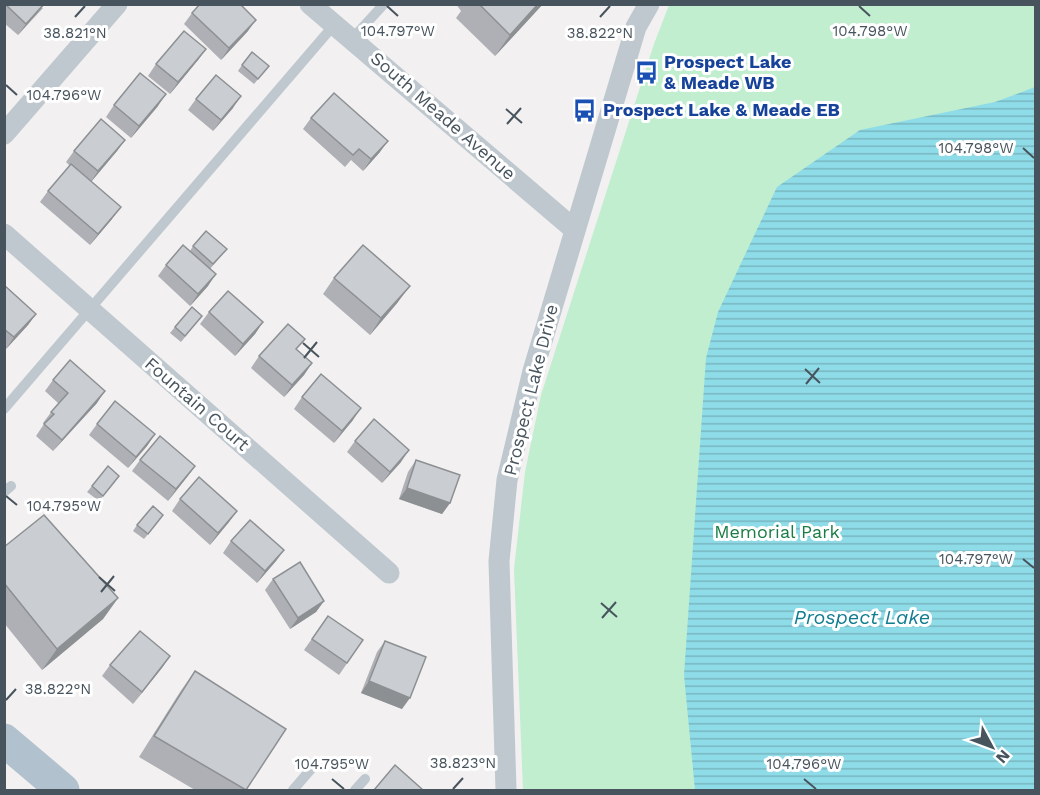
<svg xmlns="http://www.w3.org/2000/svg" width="1040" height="795" viewBox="0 0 1040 795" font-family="'Work Sans',sans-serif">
<defs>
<pattern id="water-rules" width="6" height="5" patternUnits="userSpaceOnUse" patternTransform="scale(1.5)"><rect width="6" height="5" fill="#8fdce9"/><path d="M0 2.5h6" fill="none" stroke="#77b5c0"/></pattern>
</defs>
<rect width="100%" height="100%" fill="#f2f0f0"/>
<polygon fill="#c0eecf" points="669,5 1035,5 1035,790 523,790 514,569 525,472 541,395 654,44"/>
<polygon fill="url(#water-rules)" points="1035,87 1035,790 695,790 684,675 706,358 718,312 777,187 860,130 995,102"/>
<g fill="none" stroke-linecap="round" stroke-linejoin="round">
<g stroke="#bec8ce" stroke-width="10">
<polyline points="352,39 384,4"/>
<polyline points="4,409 334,25"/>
<polyline points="4,492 11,486"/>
<polyline points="293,790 312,768"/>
<polyline points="355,790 365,779"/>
</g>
<g stroke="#bec8ce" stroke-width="21">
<polyline points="310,4 575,230"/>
<polyline points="4,134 117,4"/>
<polyline points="4,234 389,573"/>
<polyline points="506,790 499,561 507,480 533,371 636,27 649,4"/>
</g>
<polyline stroke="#b1c1ce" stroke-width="33" points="4,740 63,790"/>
</g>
<g fill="#aeb0b5">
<polygon points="4,4 43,8 18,35 4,23"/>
<polygon points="456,4 543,4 495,56 456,18 461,11"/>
<polygon points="192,13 248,31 221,60 184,24"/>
<polygon points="206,49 198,60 170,94 148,76 156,64"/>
<polygon points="242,65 264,72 254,84 238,71"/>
<polygon points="196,99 233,108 213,131 188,110"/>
<polygon points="114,105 158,106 131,138 106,117"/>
<polygon points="311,118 380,152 363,171 351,160 345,167 303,129"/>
<polygon points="125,140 117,151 91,182 112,219 90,245 40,202 48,191 70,166 66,162 74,151"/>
<polygon points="193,246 222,255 210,269 208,286 190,306 158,276 166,265 190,251"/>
<polygon points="334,278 398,302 370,335 323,294"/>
<polygon points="4,285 36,314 28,325 6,349 4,347"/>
<polygon points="209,312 263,322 255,334 235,356 200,324"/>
<polygon points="202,316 181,342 170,333 175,327"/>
<polygon points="297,350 312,363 304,375 284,397 251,368 259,356"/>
<polygon points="53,380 97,403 53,451 36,436 44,424 43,423 58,403 45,391"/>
<polygon points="302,397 353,420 334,443 294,409"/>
<polygon points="97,424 155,434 147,446 128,468 89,435"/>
<polygon points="355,441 401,462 382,483 347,452"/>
<polygon points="140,460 195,466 187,477 168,501 132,471"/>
<polygon points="416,460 450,503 442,514 399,499 408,472"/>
<polygon points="115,482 99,501 87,492 92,486"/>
<polygon points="180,499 237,511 229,522 210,545 172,511"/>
<polygon points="159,521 144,539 133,531 137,525"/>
<polygon points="231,541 284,550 276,561 257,583 223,553"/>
<polygon points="4,547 118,598 103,619 42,670 4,623"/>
<polygon points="273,579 324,601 316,612 290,629 265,590"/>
<polygon points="328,616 363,640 339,675 304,650"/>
<polygon points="385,641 402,709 361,693 377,652"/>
<polygon points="170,656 133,704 102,676 110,665"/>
<polygon points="195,671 246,790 195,790 139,757 180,692"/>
</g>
<g fill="#8d9093">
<polygon points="44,4 45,4 18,35 26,24"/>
<polygon points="538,4 543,4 495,56 510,35"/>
<polygon points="256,20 248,31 221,60 229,48"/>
<polygon points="206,49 198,60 170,94 178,82"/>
<polygon points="166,94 158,106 131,138 139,126"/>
<polygon points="241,96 233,108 213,131 221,120"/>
<polygon points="125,140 117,151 90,183 98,171"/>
<polygon points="388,141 380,152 363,171 371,159"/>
<polygon points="121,207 112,219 90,245 98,234"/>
<polygon points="216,274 208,286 190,306 198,294"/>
<polygon points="410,286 398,302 370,335 381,318"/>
<polygon points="36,314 28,325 6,349 14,337"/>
<polygon points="263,322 255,334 235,356 243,344"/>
<polygon points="312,363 304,375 284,397 292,385"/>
<polygon points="105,391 97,403 53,451 62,440"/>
<polygon points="361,408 353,420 334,443 342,431"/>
<polygon points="155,434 147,446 128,468 136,457"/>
<polygon points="409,450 401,462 382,483 390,472"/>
<polygon points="195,466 187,477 168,501 176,489"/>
<polygon points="407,488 450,503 442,514 399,499"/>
<polygon points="237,511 229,522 210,545 218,533"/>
<polygon points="284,550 276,561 257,583 265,571"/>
<polygon points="118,598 103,619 42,670 57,649"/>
<polygon points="324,601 316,612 290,629 298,618"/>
<polygon points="170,656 162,668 133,704 142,692"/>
<polygon points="369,681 410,698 402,709 361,693"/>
</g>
<g fill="#cacdd2" stroke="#8d9093" stroke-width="1.5">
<polygon points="5,4 44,4 26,24"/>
<polygon points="200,4 240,4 256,20 229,48 192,13"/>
<polygon points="479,4 538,4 510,35"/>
<polygon points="184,31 206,49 178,82 156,64"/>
<polygon points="252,52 269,66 258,79 242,65"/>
<polygon points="140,73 166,94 139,126 114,105"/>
<polygon points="216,75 241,96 221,120 196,99"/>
<polygon points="334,93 388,141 371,159 359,149 353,155 311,118"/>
<polygon points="101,119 125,140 98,171 74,151"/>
<polygon points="71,164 121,207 98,234 48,191"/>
<polygon points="206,231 227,249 213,264 193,246"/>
<polygon points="183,245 216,274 198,294 166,265"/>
<polygon points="363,245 410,286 381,318 334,278"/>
<polygon points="4,285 36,314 14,337 4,329"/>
<polygon points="228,291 263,322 243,344 209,312"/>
<polygon points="192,307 202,316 185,336 175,327"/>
<polygon points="288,324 305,339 296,349 312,363 292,385 259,356"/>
<polygon points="70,360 105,391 62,440 44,424 54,414 51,412 68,393 53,380"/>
<polygon points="321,374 361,408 342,431 302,397"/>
<polygon points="115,401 155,434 136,457 97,424"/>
<polygon points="374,419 409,450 390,472 355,441"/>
<polygon points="160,436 195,466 176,489 140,460"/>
<polygon points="416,460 460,475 450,503 407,488"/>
<polygon points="108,466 119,476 103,496 92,486"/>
<polygon points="199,477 237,511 218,533 180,499"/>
<polygon points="153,506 163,515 148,534 137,525"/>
<polygon points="44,515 118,598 57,649 4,583 4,547"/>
<polygon points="250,520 284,550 265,571 231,541"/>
<polygon points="300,562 324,601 298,618 273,579"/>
<polygon points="328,616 363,640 347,663 312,639"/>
<polygon points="140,631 170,656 142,692 110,665"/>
<polygon points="385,641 426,657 410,698 369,681"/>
<polygon points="195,671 286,729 246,790 154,736"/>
<polygon points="395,765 423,790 374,790"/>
</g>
<path fill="none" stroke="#48545d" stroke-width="2" d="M 387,6 L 398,16M 859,6 L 870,16M 75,17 L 85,6M 600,17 L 610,6M 6,85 L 17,95M 506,109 L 522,123M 507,124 L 521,108M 1023,148 L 1034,158M 303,343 L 319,357M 304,358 L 317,342M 805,369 L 820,383M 806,384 L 819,368M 6,496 L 17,505M 1023,559 L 1034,568M 99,577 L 115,591M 101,592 L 114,576M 601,603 L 617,617M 602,618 L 616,602M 6,700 L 16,689M 332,779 L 344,789M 804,779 L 816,789M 453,789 L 463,778"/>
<defs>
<symbol id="bus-bare" viewBox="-9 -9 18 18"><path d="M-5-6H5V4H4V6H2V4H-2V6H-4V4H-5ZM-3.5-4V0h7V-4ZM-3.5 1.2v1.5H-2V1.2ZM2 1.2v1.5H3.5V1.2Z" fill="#1a4fb4" stroke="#fff" stroke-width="2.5" paint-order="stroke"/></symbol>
</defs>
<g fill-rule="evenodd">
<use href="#bus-bare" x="630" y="56" width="33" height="33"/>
<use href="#bus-bare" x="568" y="94" width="33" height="33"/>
</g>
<g text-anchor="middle" stroke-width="6" stroke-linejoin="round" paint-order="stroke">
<g font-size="18" font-weight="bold" fill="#164399" stroke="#fff" text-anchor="start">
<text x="664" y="68">Prospect Lake<tspan x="664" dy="21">&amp; Meade WB</tspan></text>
<text x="603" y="116">Prospect Lake &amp; Meade EB</text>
</g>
<g font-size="18" fill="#48545d" stroke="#fff">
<text transform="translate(443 116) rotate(41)" y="6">South Meade Avenue</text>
<text transform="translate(531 390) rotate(-76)" y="6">Prospect Lake Drive</text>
<text transform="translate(197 404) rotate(41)" y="6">Fountain Court</text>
</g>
<g font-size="18" fill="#1a7d46" stroke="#fff">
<text x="777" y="538">Memorial Park</text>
</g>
<g font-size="20" font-style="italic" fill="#117d90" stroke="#fff">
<text x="862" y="624">Prospect Lake</text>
</g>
</g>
<g font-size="15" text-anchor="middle" fill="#48545d" stroke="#fff" stroke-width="6" stroke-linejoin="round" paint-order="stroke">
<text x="398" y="36">104.797°W</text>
<text x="870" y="36">104.798°W</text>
<text x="75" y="38">38.821°N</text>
<text x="600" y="38">38.822°N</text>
<text x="64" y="100">104.796°W</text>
<text x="976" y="153">104.798°W</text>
<text x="64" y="511">104.795°W</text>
<text x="976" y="564">104.797°W</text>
<text x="58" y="694">38.822°N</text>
<text x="463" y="768">38.823°N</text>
<text x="332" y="769">104.795°W</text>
<text x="804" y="769">104.796°W</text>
</g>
<rect width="1040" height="795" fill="none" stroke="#48545d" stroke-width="12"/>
<g transform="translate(992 747) rotate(131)" stroke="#ffffff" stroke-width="4.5" paint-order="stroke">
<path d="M0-4.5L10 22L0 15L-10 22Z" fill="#48545d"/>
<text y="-9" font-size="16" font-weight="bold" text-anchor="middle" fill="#48545d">N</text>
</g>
</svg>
